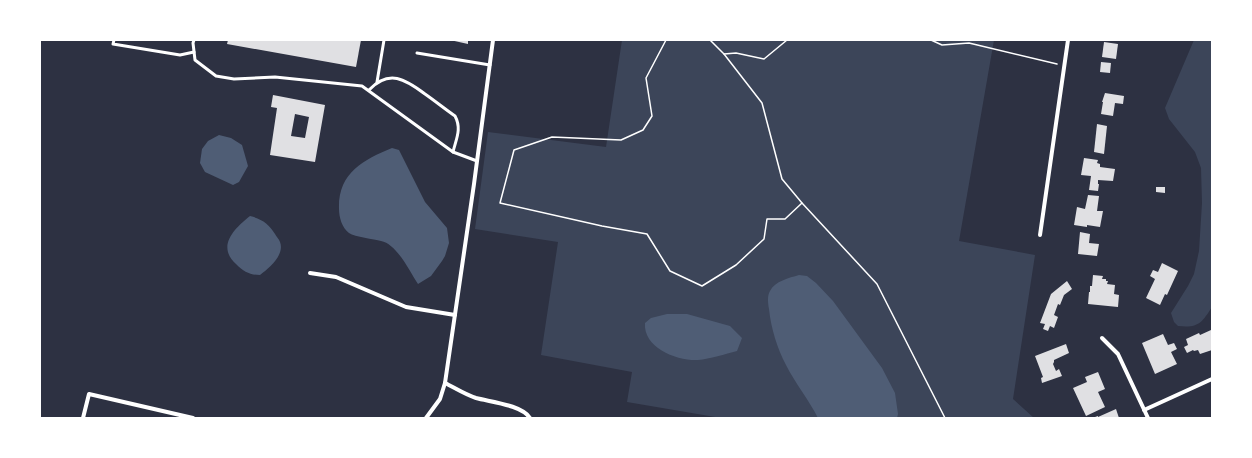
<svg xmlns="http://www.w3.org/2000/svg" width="1252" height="458" viewBox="0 0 1252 458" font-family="Commissioner,sans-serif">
<rect width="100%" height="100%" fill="#2d3142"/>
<g fill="#3c4559">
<polygon points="622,40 994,40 959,241 1035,255 1013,399 1034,418 721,418 627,402 632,372 541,355 558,242 475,229 488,132 606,147"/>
<path d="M 1194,40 L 1212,40 L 1212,307 C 1201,324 1198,328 1178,326 L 1174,322 L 1171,313 L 1188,286 L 1194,274 L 1199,251 L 1202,203 L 1201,168 L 1195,152 L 1169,119 L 1165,108 Z"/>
</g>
<g fill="#4f5d75">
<polygon points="219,135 231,138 242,145 248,166 239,182 233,185 205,172 200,163 202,149 208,141"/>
<path d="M 392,148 L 399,150 L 425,202 L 447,228 L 449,243 L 445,256 L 442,261 L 431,276 L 418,284 C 410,272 397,244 381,241 C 374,239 355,237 349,233 C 342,228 339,217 339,209 C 338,173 363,160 392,148 Z"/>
<path d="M 250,216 C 262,219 269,224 275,234 C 276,236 279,239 280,242 C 285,255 269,268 260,275 C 250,275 244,272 236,264 C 216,246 235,228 250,216 Z"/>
<path d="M 799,275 L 807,276 L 816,283 L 833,301 L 882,368 L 895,393 L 898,414 L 897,418 L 818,418 C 809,400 795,383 786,365 C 777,348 771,328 769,309 C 768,303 767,296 770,291 C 775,281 789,278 799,275 Z"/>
<path d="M 667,314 L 687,314 L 730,326 L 742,338 L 737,351 C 725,354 710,359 698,360 C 677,361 643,348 645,323 L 651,318 Z"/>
</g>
<g fill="#e0e0e3" fill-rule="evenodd">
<polygon points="228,40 361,40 356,67 227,44"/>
<polygon points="450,40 468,40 468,44"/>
<polygon points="1104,42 1118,44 1116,59 1102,57"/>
<polygon points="1101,62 1111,63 1110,73 1100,72"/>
<polygon points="1105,93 1124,96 1123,104 1115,103 1113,116 1101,114 1103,102 1102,102"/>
<path d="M 273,95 L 325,105 L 315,162 L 270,155 L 277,108 L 271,107 ZM 295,114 L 309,117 L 305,138 L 291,136 Z"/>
<polygon points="1097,124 1107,126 1104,154 1094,152"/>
<polygon points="1084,158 1098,160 1097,163 1100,164 1100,167 1115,169 1113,181 1098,180 1098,184 1099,184 1098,191 1089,190 1091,176 1081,175"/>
<polygon points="1156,187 1165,187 1165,193 1156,192"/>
<polygon points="1088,195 1099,196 1097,211 1103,211 1100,227 1087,225 1087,227 1074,225 1077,207 1085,209"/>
<polygon points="1080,232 1090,234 1089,243 1099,244 1097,256 1078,254"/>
<polygon points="1162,263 1178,271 1167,295 1165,294 1160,305 1146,298 1155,279 1150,276 1153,270 1158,272"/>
<polygon points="1093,275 1103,276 1102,279 1106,279 1106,281 1108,281 1107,284 1115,285 1114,294 1119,295 1118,307 1088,304 1089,292 1090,292 1090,286 1092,286"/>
<polygon points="1067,281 1072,289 1064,295 1060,305 1058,304 1054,315 1058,317 1054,328 1050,326 1048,331 1043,329 1045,324 1040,323 1051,294"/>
<polygon points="1211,330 1212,350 1200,354 1198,350 1194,351 1193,350 1187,353 1184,347 1188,345 1186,339 1199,333 1200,335"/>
<polygon points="1163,334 1168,345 1174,343 1177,349 1171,352 1177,364 1155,374 1142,343"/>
<polygon points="1066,344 1069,353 1054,360 1054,362 1053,364 1056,371 1059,369 1062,376 1042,383 1041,378 1043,377 1035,356"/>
<polygon points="1098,372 1105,389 1098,392 1105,407 1086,416 1073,388 1087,382 1085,377"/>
<polygon points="1116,409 1119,418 1092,418 1098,416 1098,417"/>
</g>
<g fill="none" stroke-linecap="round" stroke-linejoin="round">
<g stroke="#fff" stroke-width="1.5">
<polyline points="666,40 646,78 652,116 643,130 621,140 552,137 514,150 500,203 602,226 647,234 670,271 702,286 736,265 764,239 767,219 785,219 802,203"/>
<polyline points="710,40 724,54 762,103 782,179 802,203 877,284 945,418"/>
<polyline points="931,40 942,45 969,43 1057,64"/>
<polyline points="724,54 736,53 764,59 787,40"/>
</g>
<g stroke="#fff" stroke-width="3">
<polyline points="114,40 113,44 180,55 194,52"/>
<polyline points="194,40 193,43 195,60 216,76 234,79 275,77 362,86 453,152 477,161"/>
<polyline points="417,53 490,65"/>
<polyline points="377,82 384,40"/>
<path d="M 369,90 C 389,69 405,79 425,94 C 435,101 445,109 455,116 C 462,129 456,139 453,152"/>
</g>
<g stroke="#fff" stroke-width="4">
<polyline points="1040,235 1068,40"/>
<polyline points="310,273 336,277 406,307 455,315"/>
<polyline points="1102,338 1118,354 1148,418"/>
<path d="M 445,383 C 455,388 466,395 476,398 C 491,402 522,405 530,418"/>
<polyline points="1144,410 1212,379"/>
<polyline points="83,418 89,394 193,418"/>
<polyline points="426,418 440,399 445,383 474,184 493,40"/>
</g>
</g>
<rect width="1252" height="458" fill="none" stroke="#ffffff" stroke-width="82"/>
</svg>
